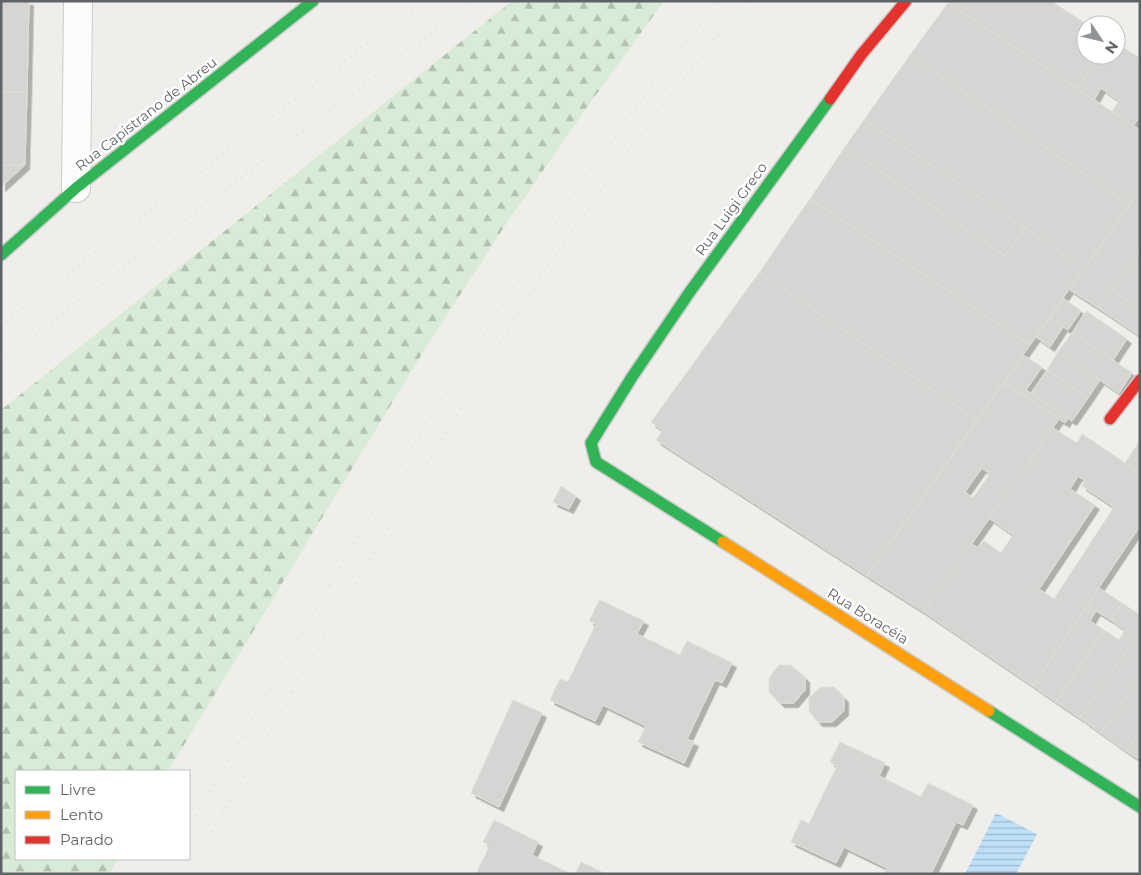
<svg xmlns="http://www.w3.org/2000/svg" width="1141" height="875" viewBox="0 0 1141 875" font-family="Montserrat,sans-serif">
<defs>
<pattern id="forest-firs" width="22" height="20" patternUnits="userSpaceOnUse" patternTransform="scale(1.25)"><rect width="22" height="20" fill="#d8ebd6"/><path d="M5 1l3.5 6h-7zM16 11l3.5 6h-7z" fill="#b2c2b1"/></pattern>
<pattern id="water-rules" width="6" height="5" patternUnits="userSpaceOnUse" patternTransform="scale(1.25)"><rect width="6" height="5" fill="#bfe0f9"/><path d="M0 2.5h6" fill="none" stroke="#9eb9cd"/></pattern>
<filter id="shadow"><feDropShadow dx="4.5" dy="4.5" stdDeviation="0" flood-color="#0004"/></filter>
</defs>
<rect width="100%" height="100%" fill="#efeeea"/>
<polygon fill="url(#forest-firs)" points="512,1 664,1 590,103 506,224 423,352 168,771 16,771 16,859 118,859 109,874 1,874 1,410"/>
<polygon fill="url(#water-rules)" points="996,813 1037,834 1016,874 965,874"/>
<g fill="#d6d5d3" stroke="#deddd9" fill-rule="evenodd" filter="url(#shadow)">
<polygon points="1,1 29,1 27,92 1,92"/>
<polygon points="950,1 1051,1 1088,25 1086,25 1086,55 1100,55 1077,89 948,3"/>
<polygon points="948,3 1140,130 1140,191 1130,205 910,55"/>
<polygon points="1116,43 1140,58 1140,116 1133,126 1112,111 1119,101 1101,88 1094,100 1077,89 1100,55 1116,55"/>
<polygon points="910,55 1130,205 1084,268 864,120"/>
<polygon points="1,92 27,92 25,165 1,165"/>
<polygon points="864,120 1025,228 1005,256 845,147"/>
<polygon points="845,147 1005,256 1025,228 1084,268 1030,345 810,199"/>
<polygon points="1,165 25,165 1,187"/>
<polygon points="1140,191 1140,252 1100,309 1070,290"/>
<polygon points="810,199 1030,345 977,420 759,273"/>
<polygon points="1140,252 1140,309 1112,291"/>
<polygon points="759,273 977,420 867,576 656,440 663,430 651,422"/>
<polygon points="1112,291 1140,309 1140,336 1100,309"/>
<polygon points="1063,298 1081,311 1068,330 1050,318"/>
<polygon points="1086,311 1127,339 1113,360 1072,333"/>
<polygon points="1050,318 1063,327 1050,347 1036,337"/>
<polygon points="1072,333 1132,373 1119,393 1058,352"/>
<polygon points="1058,352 1100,380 1088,398 1047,370"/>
<polygon points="1023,355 1042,367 1026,390 1068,418 1065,423 1004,383"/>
<polygon points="1047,370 1088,398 1072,421 1031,393"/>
<path d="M 1004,383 L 1059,419 L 924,612 L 867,576 ZM 982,468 L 990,474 L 973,498 L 965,492 Z"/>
<path d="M 1053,428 L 1077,443 L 1082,434 L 1140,473 L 1140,526 L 1033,686 L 924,612 L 971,543 L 978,548 L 984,541 L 1001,553 L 1013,535 L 989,518 ZM 1078,476 L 1085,481 L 1082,486 L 1114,507 L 1054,599 L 1039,589 L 1095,505 L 1070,489 Z"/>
<polygon points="1140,441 1140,473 1125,463"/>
<polygon points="561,486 576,496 569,509 553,502"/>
<polygon points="1099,588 1122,603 1111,620 1096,611 1090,621 1104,630 1056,702 1033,686"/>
<polygon points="600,600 644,621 637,634 680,655 687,641 732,663 722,683 715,680 687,739 694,742 684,763 638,742 646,726 603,705 595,721 550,700 560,679 568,682 596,624 589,621"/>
<polygon points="1122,603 1140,615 1140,631 1080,718 1056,702 1104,630 1119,640 1125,630 1111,620"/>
<polygon points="1140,631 1139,654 1140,655 1140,679 1101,733 1080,718"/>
<polygon points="779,665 791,665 805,678 805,690 794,703 780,703 769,692 769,678"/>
<polygon points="1140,679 1140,731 1126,751 1101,733"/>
<polygon points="821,687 834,687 844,698 844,711 832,722 818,722 809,711 809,698"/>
<polygon points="513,700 542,713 499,807 471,793"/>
<polygon points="1140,731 1140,760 1126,751"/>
<polygon points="840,742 885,763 879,776 921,797 928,783 973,805 963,825 956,822 931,874 884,874 887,868 844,847 836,863 791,842 801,820 809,824 837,766 830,762"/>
<polygon points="494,820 538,842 532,855 571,874 476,874 490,845 483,842"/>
<polygon points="581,862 606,874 575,874"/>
</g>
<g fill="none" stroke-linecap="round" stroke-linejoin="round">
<defs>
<polyline id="street" points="76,188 78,1"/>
<g id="fast">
<polyline points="1,255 76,188 313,1"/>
<polyline points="723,542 596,462 591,443 632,377 689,293 830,99"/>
<polyline points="989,711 1140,807"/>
</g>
<polyline id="slow" points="723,542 989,711"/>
<g id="jam">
<polyline points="830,99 861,55 906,1"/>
<polyline points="1110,419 1140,380"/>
</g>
</defs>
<use href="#street" stroke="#cbcccc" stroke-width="30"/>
<use href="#fast" stroke="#cacacb" stroke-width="14"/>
<use href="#slow" stroke="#cacacb" stroke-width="14"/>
<use href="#jam" stroke="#cacacb" stroke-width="14"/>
<use href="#street" stroke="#fdfcfc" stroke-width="28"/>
<use href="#fast" stroke="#30b455" stroke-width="11"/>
<use href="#slow" stroke="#ff9f0a" stroke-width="11"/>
<use href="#jam" stroke="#e5322d" stroke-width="11"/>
<g stroke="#e4e4e4" stroke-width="4" stroke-dasharray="1 6" stroke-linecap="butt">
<polyline points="1,326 89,257 423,1"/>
<polyline points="1,360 474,1"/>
<polyline points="189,828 383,493 589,172 678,51 719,1"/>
<polyline points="162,874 171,859"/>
<polyline points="187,874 396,514 544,272 643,131 744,1"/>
</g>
</g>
<g text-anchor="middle" stroke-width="5" stroke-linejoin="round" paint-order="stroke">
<g font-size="14" fill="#5f6368" stroke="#fff">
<text transform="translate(146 114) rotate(-38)" y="5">Rua Capistrano de Abreu</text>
<text transform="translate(731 209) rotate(-54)" y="5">Rua Luigi Greco</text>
<text transform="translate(868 616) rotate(32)" y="5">Rua Boracéia</text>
</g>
</g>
<rect width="1141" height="875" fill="none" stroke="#5f6368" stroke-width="5"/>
<rect x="15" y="770" width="175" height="90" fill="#ffffff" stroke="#bfc1c3"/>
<rect x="25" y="786" width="25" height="8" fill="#30b455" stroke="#bfc1c3"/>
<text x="60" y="795" font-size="15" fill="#5f6368">Livre</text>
<rect x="25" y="811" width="25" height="8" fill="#ff9f0a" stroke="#bfc1c3"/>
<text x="60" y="820" font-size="15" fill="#5f6368">Lento</text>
<rect x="25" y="836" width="25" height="8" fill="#e5322d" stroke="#bfc1c3"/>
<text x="60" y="845" font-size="15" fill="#5f6368">Parado</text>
<g transform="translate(1101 40) rotate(125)"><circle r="24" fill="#ffffff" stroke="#bfc1c3"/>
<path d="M0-4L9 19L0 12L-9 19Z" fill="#919496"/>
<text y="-8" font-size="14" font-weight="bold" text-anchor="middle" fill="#5f6368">N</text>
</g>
</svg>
